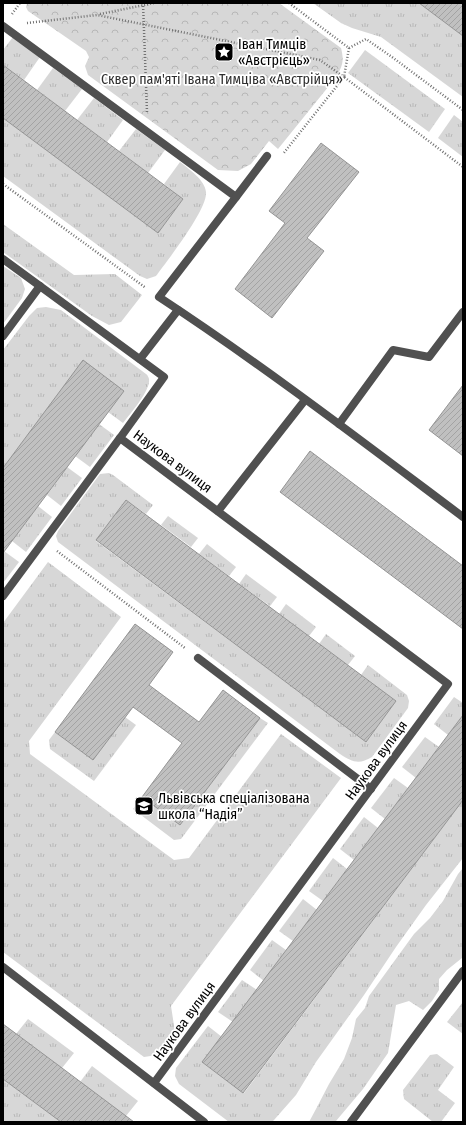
<svg xmlns="http://www.w3.org/2000/svg" width="466" height="1125" viewBox="0 0 466 1125" font-family="'Fira Sans Condensed',sans-serif">
<defs>
<pattern id="grass-tufts" width="24" height="20" patternUnits="userSpaceOnUse"><rect width="24" height="20" fill="#d7d7d7"/><path d="M3 7l-1-3M5 7V3M7 7l1-3M15 17l-1-3M17 17v-4M19 17l1-3" fill="none" stroke="#b7b7b7"/></pattern>
<pattern id="forest-crowns" width="20" height="18" patternUnits="userSpaceOnUse"><rect width="20" height="18" fill="#d7d7d7"/><path d="M2 6a3 3 0 1 1 6 0M12 15a3 3 0 1 1 6 0" fill="none" stroke="#b7b7b7"/></pattern>
<pattern id="building-hatch" width="6" height="6" patternUnits="userSpaceOnUse"><rect width="6" height="6" fill="#c0c0c0"/><path d="M-1 1l2-2M0 6l6-6M5 7l2-2" fill="none" stroke="#a3a3a3"/></pattern>
</defs>
<rect width="100%" height="100%" fill="#fff"/>
<g fill="url(#grass-tufts)">
<polygon points="313,3 419,3 463,36 463,97 381,37 352,28 341,23"/>
<polygon points="13,37 40,57 24,80 3,65 3,50"/>
<polygon points="365,50 445,109 429,132 348,73"/>
<polygon points="53,68 82,89 65,111 37,90"/>
<polygon points="94,98 123,120 107,142 77,120"/>
<polygon points="454,115 463,122 463,157 438,138"/>
<path d="M 3,118 L 158,233 L 183,199 L 164,184 L 180,162 C 189,169 205,180 206,192 C 208,209 167,261 156,276 L 147,279 L 140,276 L 3,176 Z"/>
<polygon points="136,129 165,150 148,173 119,151"/>
<polygon points="3,224 74,275 115,274 142,295 121,322 109,325 92,316 3,252"/>
<polygon points="3,266 21,278 25,289 22,298 3,324"/>
<path d="M 46,307 L 61,310 L 146,374 C 147,374 149,378 149,379 C 151,390 130,414 123,423 L 108,412 L 124,391 L 83,361 L 3,468 L 3,350 L 29,316 L 37,308 Z"/>
<polygon points="99,424 114,435 90,467 75,456"/>
<polygon points="67,467 82,478 61,506 47,495"/>
<path d="M 109,473 L 113,475 L 153,505 L 146,514 L 126,500 L 96,541 L 366,742 L 396,701 L 361,675 L 368,665 L 407,695 L 409,701 L 408,708 L 372,757 C 359,765 352,762 340,754 L 58,542 L 56,536 L 58,531 L 97,478 L 100,474 Z"/>
<polygon points="38,506 52,517 26,552 12,541"/>
<polygon points="168,516 198,538 191,547 161,525"/>
<polygon points="207,544 236,567 229,576 199,554"/>
<polygon points="4,551 19,562 3,583 3,553"/>
<polygon points="48,562 121,617 29,741 30,754 174,860 189,858 281,734 341,778 171,1006 175,1032 157,1055 144,1057 3,952 3,623"/>
<polygon points="246,574 277,597 270,606 239,584"/>
<polygon points="286,604 316,627 309,636 279,614"/>
<polygon points="326,634 355,656 348,665 319,644"/>
<polygon points="454,697 463,703 463,717 462,716 448,735 434,724"/>
<polygon points="125,717 136,725 94,781 50,749 49,740 55,732 93,760"/>
<polygon points="260,718 268,723 181,839 174,840 133,809 142,797 180,825"/>
<polygon points="425,737 439,747 416,778 402,767"/>
<polygon points="394,778 408,788 385,819 371,808"/>
<polygon points="463,800 463,858 426,905 396,947 364,995 316,1062 296,1095 274,1120 272,1122 229,1122 179,1084 175,1076 176,1068 208,1026 222,1037 203,1063 244,1093"/>
<polygon points="364,817 378,828 354,860 340,849"/>
<polygon points="333,858 347,869 323,901 309,891"/>
<polygon points="463,868 462,958 447,970 439,979 439,990 432,1001 423,1010 409,1001 396,1005 388,1053 363,1089 336,1121 334,1122 309,1122 316,1109 329,1084 344,1059 352,1038 356,1019 365,1008 369,996 414,934 430,918 443,901 458,874"/>
<polygon points="303,899 317,910 293,941 279,931"/>
<polygon points="272,940 286,950 264,981 250,970"/>
<polygon points="242,980 257,990 233,1022 218,1012"/>
<polygon points="463,1002 463,1034 447,1022"/>
<polygon points="28,1019 74,1053 62,1068 16,1034"/>
<polygon points="437,1054 454,1067 438,1090 455,1103 441,1122 433,1122 404,1099 403,1090 430,1055"/>
<polygon points="92,1066 138,1101 126,1116 80,1082"/>
<polygon points="3,1079 61,1122 3,1122"/>
</g>
<path fill="url(#forest-crowns)" d="M 27,3 L 279,3 L 341,48 C 344,60 343,65 337,76 L 278,149 L 269,141 L 251,164 L 238,171 L 218,170 L 88,75 L 85,66 L 89,57 L 86,51 L 28,11 L 26,7 Z"/>
<g fill="url(#building-hatch)" stroke="#949494">
<polygon points="419,3 463,3 463,36"/>
<polygon points="3,65 183,199 158,233 3,118"/>
<polygon points="321,143 359,172 307,238 324,251 272,318 235,289 285,223 269,211"/>
<polygon points="83,360 124,391 3,553 3,468"/>
<polygon points="463,385 463,456 429,430"/>
<polygon points="310,451 463,566 463,629 280,492"/>
<polygon points="126,500 396,701 366,742 96,540"/>
<polygon points="135,624 173,652 149,685 199,722 223,690 260,718 180,825 142,797 182,743 133,707 93,760 55,732"/>
<polygon points="463,715 463,800 243,1093 202,1062"/>
<polygon points="3,1024 62,1068 134,1122 61,1122 3,1079"/>
</g>
<g fill="none" stroke-linecap="round" stroke-linejoin="round">
<g stroke="#727272" stroke-width="2.5" stroke-dasharray="1 2" stroke-linecap="butt">
<polyline points="143,3 147,112"/>
<polyline points="289,3 349,48 366,39 392,57 463,110"/>
<polyline points="12,14 20,3"/>
<polyline points="100,14 154,3"/>
<polyline points="27,23 97,15 320,60 344,77 283,154"/>
<polyline points="349,48 344,77 463,167"/>
<polyline points="3,184 146,288"/>
<polyline points="57,551 185,648"/>
</g>
<g stroke="#505050" stroke-width="8">
<path d="M 3,26 L 236,197 L 159,297 C 264,366 363,442 463,517"/>
<polyline points="236,197 267,156"/>
<polyline points="3,259 164,377 120,438 448,684 154,1083"/>
<polyline points="3,336 40,286"/>
<polyline points="140,359 178,310"/>
<polyline points="339,424 393,350 429,357 463,312"/>
<polyline points="218,511 305,400"/>
<polyline points="3,596 120,438"/>
<polyline points="198,658 371,789"/>
<polyline points="3,967 204,1122"/>
<polyline points="351,1122 463,971"/>
</g>
</g>
<defs>
<symbol id="sight-square" viewBox="-11 -11 22 22"><rect x="-9" y="-9" width="18" height="18" rx="4" fill="#000" stroke="#fff"/><path d="M0-6L1.8-2.2L6-1.7L2.9 1.2L3.7 5.4L0 3.3L-3.7 5.4L-2.9 1.2L-6-1.7L-1.8-2.2Z" fill="#fff"/></symbol>
<symbol id="school-square" viewBox="-11 -11 22 22"><rect x="-9" y="-9" width="18" height="18" rx="4" fill="#000" stroke="#fff"/><path d="M0-5L7-2L0 1L-7-2ZM-4 1L0 2.5L4 1V4Q0 6-4 4Z" fill="#fff"/></symbol>
</defs>
<g fill-rule="evenodd">
<use href="#sight-square" x="213" y="41" width="22" height="22"/>
<use href="#school-square" x="133" y="795" width="22" height="22"/>
</g>
<g text-anchor="middle" stroke-width="3.5" stroke-linejoin="round" paint-order="stroke">
<g font-size="14" fill="#000" stroke="#fff" text-anchor="start">
<text x="238" y="49">Іван Тимців<tspan x="238" dy="16">«Австрієць»</tspan></text>
<text x="158" y="803">Львівська спеціалізована<tspan x="158" dy="16">школа “Надія”</tspan></text>
</g>
<g font-size="14" fill="#2e2e2e" stroke="#fff">
<text x="222" y="84">Сквер пам'яті Івана Тимціва «Австрійця»</text>
</g>
<g font-size="14" fill="#000" stroke="#fff">
<text transform="translate(173 461) rotate(37)" y="5">Наукова вулиця</text>
<text transform="translate(376 760) rotate(-54)" y="5">Наукова вулиця</text>
<text transform="translate(184 1021) rotate(-54)" y="5">Наукова вулиця</text>
</g>
</g>
<rect width="466" height="1125" fill="none" stroke="#000000" stroke-width="8"/>
</svg>
